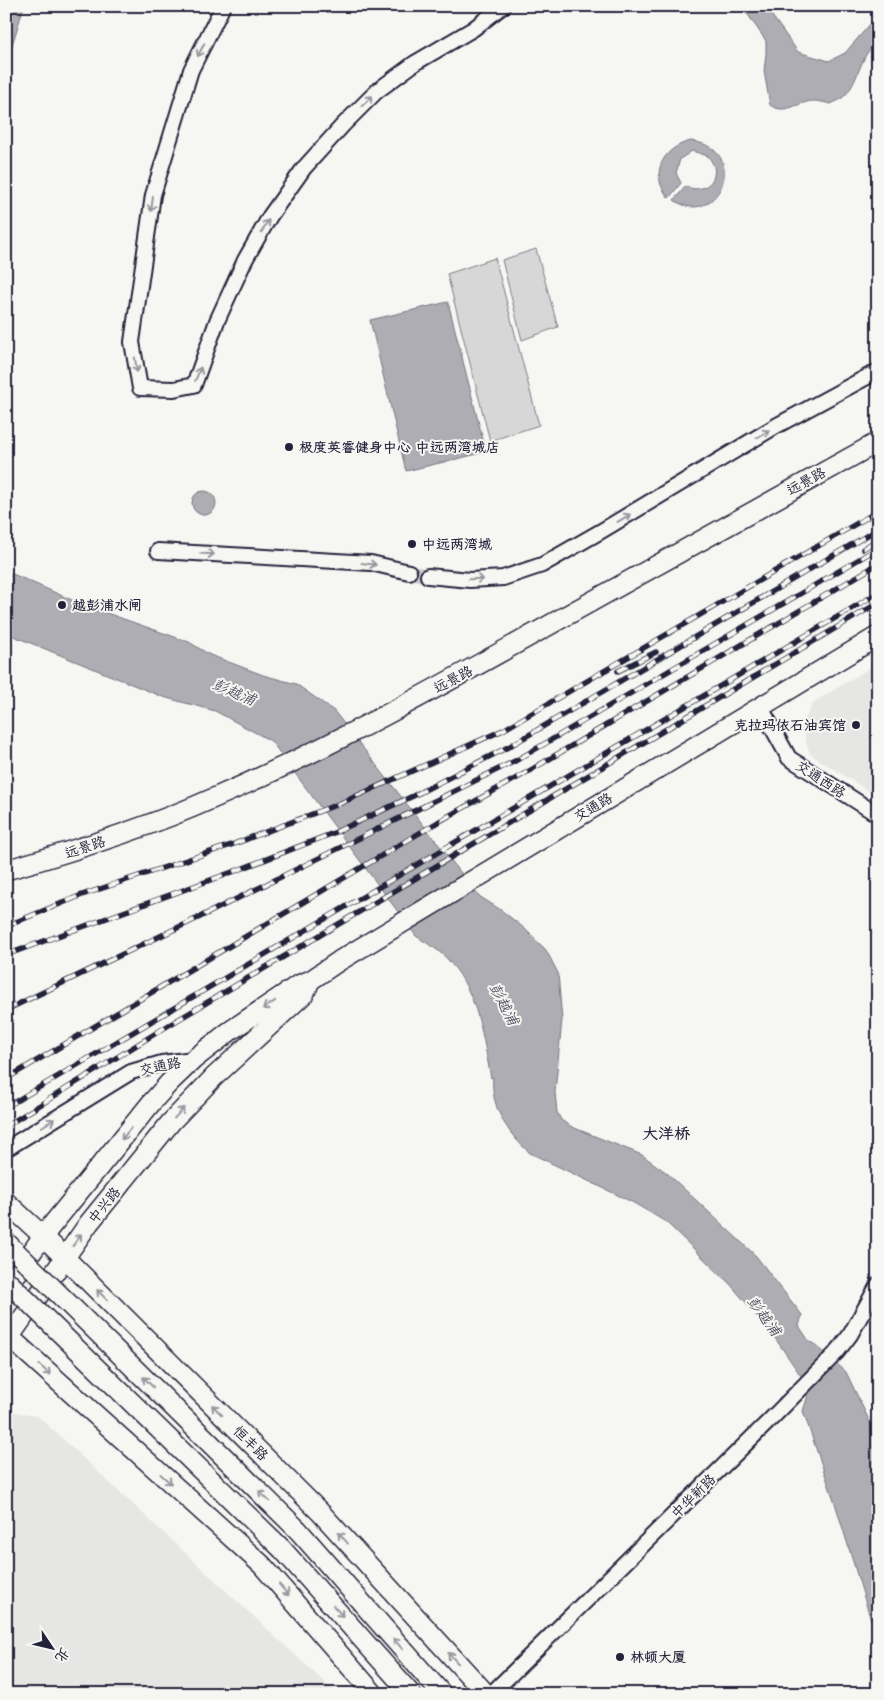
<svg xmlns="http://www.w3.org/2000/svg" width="884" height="1700" viewBox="0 0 884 1700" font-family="'Shantell Sans','LXGW WenKai TC',sans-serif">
<rect width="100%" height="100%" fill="#f6f6f2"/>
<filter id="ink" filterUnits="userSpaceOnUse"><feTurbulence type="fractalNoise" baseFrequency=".02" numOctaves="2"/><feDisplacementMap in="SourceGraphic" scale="10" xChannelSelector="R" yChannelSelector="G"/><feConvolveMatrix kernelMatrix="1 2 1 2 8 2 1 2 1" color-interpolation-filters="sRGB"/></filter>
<g filter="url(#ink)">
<g fill="#e6e6e4">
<polygon points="878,663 878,797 810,754 805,739 805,719 814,702"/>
<polygon points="6,1410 39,1417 337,1694 6,1694"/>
</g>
<g fill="#d7d7d7" stroke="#7c7c89">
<polygon points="536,249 558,327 522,340 502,260"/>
<polygon points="495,258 539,425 490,441 447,274"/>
</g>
<g fill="#adadb3" stroke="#757583">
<polygon points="6,6 24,6 6,65"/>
<path d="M 742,6 L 765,6 L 798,52 L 829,61 L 845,53 L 878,15 L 878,42 C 858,55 860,84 842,98 C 839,101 834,102 831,104 C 826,103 820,101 814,101 C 799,101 785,116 770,105 L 764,71 L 766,54 L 766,41 Z"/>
<path d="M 691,141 C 753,149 717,231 674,200 L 686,186 C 699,194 718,184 714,167 C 713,163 710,159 708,156 L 692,151 L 680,159 L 676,173 L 681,183 L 669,198 C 648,174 663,147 691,141 Z"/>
<polygon points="448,302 486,452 406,471 370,320"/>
<circle cx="204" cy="503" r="12"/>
<path d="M 6,571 L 81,604 L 189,642 L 210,655 L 263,675 L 296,684 L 334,711 L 479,896 L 501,910 L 525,929 L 546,950 L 558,973 L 562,1020 L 555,1092 L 557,1112 L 561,1120 L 572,1127 L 642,1155 L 667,1173 L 756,1256 L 802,1315 L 799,1326 L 809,1341 L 817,1346 L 846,1372 L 878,1439 L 878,1643 L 835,1503 L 803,1411 L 810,1389 L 768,1328 L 730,1284 L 666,1222 L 632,1202 L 530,1153 C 508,1134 490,1107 493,1077 L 491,1078 C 483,1038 478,994 450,962 C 441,951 428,944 416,936 L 271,741 L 215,711 L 163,697 L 6,633 Z"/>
</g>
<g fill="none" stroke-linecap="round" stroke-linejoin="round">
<polyline stroke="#cccccd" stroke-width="14" stroke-dasharray="14 7" stroke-linecap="butt" points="409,572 428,576"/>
<defs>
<g id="street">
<polyline points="223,6 191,70 153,195 132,342 140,388 174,389 194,385 217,321 245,260 270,216 304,168 343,125 377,91 415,63 473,29 503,6"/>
<polyline points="158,551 371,563 409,572"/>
<polyline points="428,576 470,580 503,578 542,565 603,530 776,426 878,371"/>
<polyline points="760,706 789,758 878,815"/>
<polyline points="6,1149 131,1072 162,1063 194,1059"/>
<polyline points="491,1694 769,1421 837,1352 850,1335 878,1285"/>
</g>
<g id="secondary">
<path d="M 6,870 C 77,850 147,828 214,798 C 334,746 448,682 562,618 C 667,559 772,500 878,442"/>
<polyline points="6,1202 43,1236 321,1513 486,1694"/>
<polyline points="6,1289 43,1236 152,1102 169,1083 194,1059 230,1031 298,985 311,980 339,961 878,636"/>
<polyline points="6,1334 262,1565 374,1694"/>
<polyline points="6,1342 89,1223 171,1122 214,1077 304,994 308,986"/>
<polyline points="298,1530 442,1694"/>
<polyline points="282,1549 411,1694"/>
</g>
</defs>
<use href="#street" stroke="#22223b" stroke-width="18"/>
<use href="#secondary" stroke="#22223b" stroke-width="22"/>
<use href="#street" stroke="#f6f6f2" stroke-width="14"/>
<use href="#secondary" stroke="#f6f6f2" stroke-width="19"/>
<defs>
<g id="rail">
<polyline points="863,549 878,539"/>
<polyline points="618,671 656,652"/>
<polyline points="6,926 82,895 234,844 341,803 503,730 878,511"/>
<polyline points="6,955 246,867 336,832 413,796 510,746 878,529"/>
<polyline points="6,1010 200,917 517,760 878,548"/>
<polyline points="6,1079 438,822 524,774 878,564"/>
<polyline points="6,1107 878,593"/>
<polyline points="6,1126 169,1025 878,603"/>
</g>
</defs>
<use href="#rail" stroke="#22223b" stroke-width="5.5"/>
<use href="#rail" stroke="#f6f6f2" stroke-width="4" stroke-dasharray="11" stroke-linecap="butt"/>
<defs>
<g id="secondary-bridge">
<polyline points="6,1242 298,1530"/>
<polyline points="6,1280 282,1549"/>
</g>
</defs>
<use href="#secondary-bridge" stroke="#22223b" stroke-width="22" stroke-linecap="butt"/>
<use href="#secondary-bridge" stroke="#f6f6f2" stroke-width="19"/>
</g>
<defs><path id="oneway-shaft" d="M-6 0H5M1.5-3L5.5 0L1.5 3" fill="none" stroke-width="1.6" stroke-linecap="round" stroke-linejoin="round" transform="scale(1.25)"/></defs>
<g stroke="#9797a0">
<use href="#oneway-shaft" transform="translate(201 50) rotate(117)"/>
<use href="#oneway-shaft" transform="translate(367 101) rotate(-44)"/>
<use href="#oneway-shaft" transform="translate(152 204) rotate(98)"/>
<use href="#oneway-shaft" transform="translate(265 226) rotate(-60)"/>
<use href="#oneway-shaft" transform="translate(136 365) rotate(81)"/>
<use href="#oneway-shaft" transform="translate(198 374) rotate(-68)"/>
<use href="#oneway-shaft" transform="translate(763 434) rotate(-31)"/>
<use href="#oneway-shaft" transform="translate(624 518) rotate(-31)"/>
<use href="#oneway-shaft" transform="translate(207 554) rotate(3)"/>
<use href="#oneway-shaft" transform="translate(369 564) rotate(7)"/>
<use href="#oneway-shaft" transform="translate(476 579) rotate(-2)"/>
<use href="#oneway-shaft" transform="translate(269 1005) rotate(146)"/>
<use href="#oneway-shaft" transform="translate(179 1113) rotate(-48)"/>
<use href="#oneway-shaft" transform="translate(48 1123) rotate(-32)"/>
<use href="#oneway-shaft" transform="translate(126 1134) rotate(129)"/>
<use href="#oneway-shaft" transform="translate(77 1240) rotate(-55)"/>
<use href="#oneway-shaft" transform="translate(102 1295) rotate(-135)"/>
<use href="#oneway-shaft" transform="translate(45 1370) rotate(42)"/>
<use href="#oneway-shaft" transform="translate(148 1382) rotate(-135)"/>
<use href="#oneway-shaft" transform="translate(217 1410) rotate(-135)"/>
<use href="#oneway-shaft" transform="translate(166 1479) rotate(42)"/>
<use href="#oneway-shaft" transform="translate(264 1496) rotate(-135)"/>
<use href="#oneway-shaft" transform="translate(343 1538) rotate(-132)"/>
<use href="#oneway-shaft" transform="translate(284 1590) rotate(49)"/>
<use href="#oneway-shaft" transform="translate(338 1611) rotate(48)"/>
<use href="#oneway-shaft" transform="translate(398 1644) rotate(-131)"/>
<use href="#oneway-shaft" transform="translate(453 1658) rotate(-133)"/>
</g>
</g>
<g fill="#22223b" stroke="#f6f6f2" stroke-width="2">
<circle cx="289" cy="447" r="5"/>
<circle cx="412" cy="544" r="5"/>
<circle cx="62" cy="605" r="5"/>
<circle cx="856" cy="725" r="5"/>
<circle cx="620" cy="1657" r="5"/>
</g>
<g text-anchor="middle" stroke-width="4" stroke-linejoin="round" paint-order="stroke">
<g font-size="14" font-weight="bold" fill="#22223b" stroke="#f6f6f2" text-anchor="start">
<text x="299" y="452">极度英睿健身中心 中远两湾城店</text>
<text x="422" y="549">中远两湾城</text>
<text x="72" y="610">越彭浦水闸</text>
<text x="846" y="730" text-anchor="end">克拉玛依石油宾馆</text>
<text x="630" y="1662">林顿大厦</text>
</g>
<g font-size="14" fill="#22223b" stroke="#f6f6f2">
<text transform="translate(806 481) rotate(-29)" y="5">远景路</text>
<text transform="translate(453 679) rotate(-28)" y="5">远景路</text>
<text transform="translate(821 779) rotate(33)" y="5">交通西路</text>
<text transform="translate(593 807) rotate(-31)" y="5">交通路</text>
<text transform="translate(85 847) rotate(-19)" y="5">远景路</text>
<text transform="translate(160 1066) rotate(-12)" y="5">交通路</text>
<text transform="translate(104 1205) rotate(-51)" y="5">中兴路</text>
<text transform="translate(251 1443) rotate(45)" y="5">恒丰路</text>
<text transform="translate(693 1496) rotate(-45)" y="5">中华新路</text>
</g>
<g font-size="15" font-style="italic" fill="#535365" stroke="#f6f6f2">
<text transform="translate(234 692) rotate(23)" y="5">彭越浦</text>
<text transform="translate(504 1004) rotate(62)" y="5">彭越浦</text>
<text transform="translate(764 1316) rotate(53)" y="5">彭越浦</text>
</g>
<g font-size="16" font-weight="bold" fill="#22223b" stroke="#f6f6f2">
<text x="666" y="1139">大洋桥</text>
</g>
</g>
<rect width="884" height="1700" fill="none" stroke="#f6f6f2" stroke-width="25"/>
<rect x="12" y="12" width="859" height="1675" fill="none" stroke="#22223b" stroke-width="2" filter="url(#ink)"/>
<g transform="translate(52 1648) rotate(125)" stroke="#f6f6f2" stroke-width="4" paint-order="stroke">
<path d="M0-4L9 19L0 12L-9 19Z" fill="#22223b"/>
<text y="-8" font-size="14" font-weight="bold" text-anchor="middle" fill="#22223b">北</text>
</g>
</svg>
